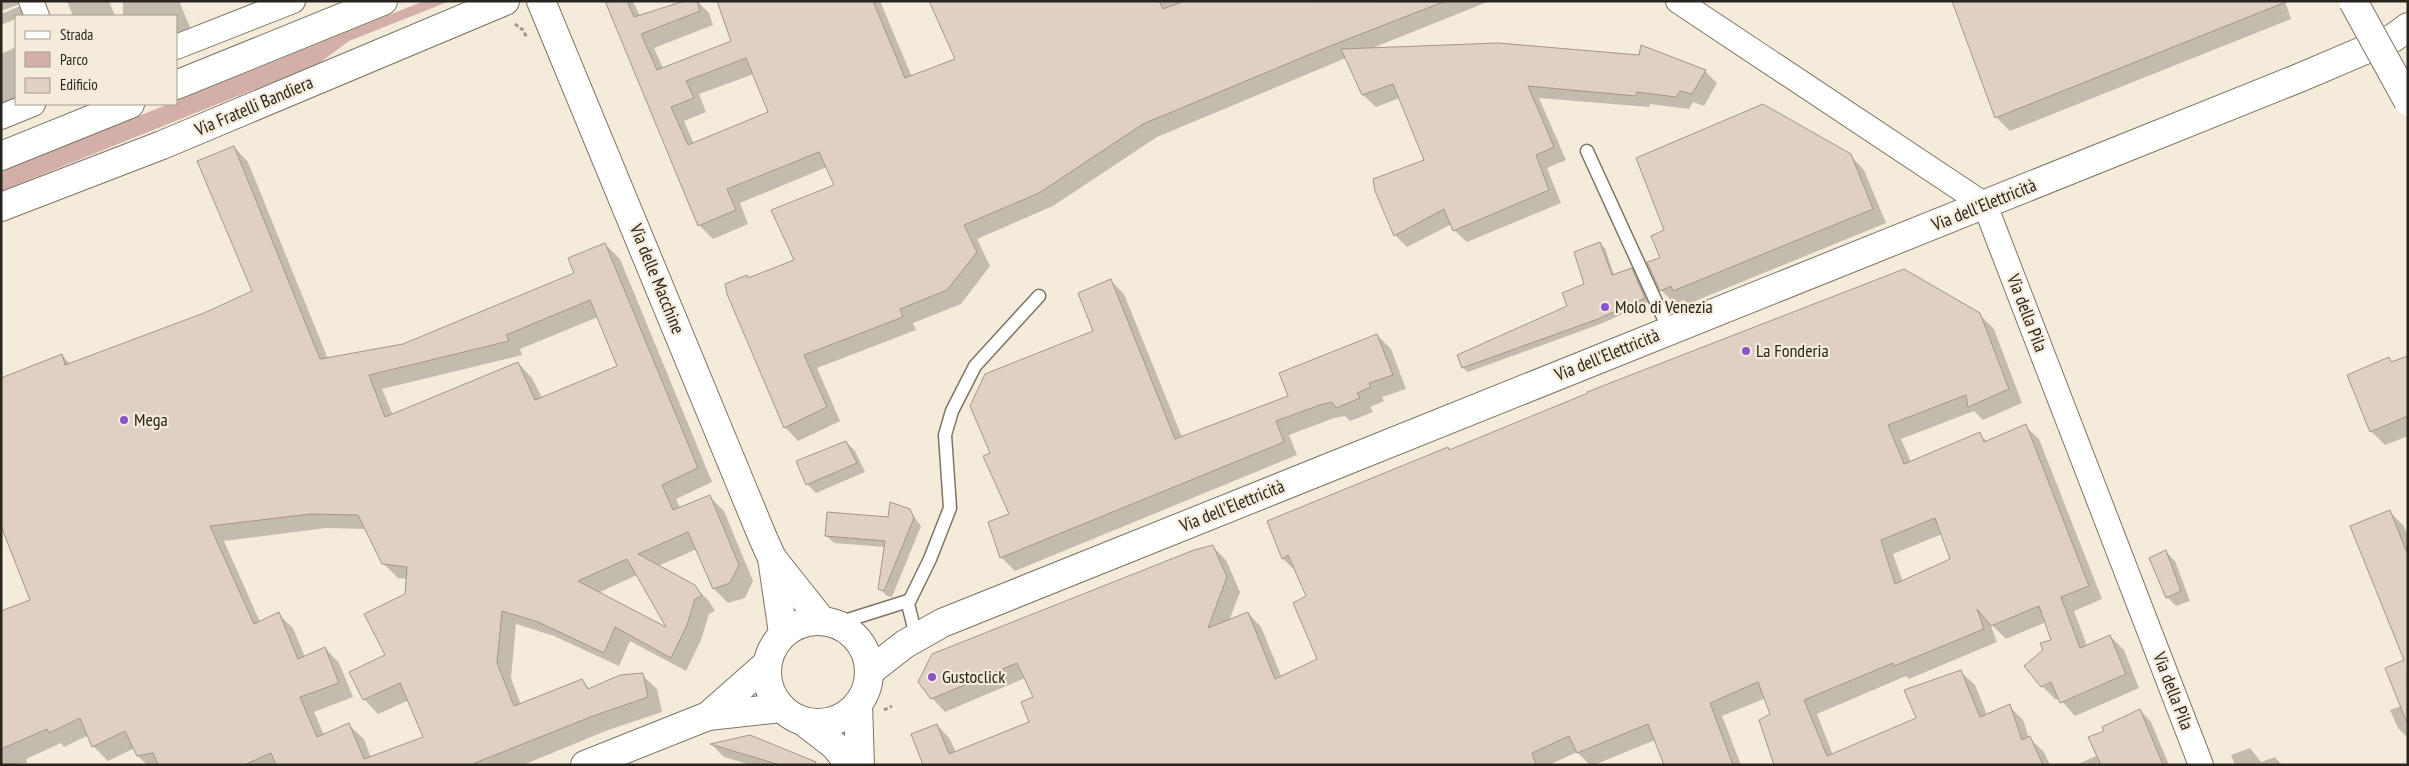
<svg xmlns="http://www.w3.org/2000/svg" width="2409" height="766" viewBox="0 0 2409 766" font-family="'PT Sans Narrow',sans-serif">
<rect width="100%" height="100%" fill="#f4ebda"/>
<polygon fill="#d4afaa" points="424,1 450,1 349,41 318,64 1,191 1,171 169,104 176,104 176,101"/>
<g fill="#0003" fill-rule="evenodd">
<polygon points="1,1 21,1 22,3 1,11"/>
<polygon points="67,1 109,1 115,16 73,16"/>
<polygon points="123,1 179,1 200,51 176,60 176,16 123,16"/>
<path d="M 607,1 L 633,1 L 640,16 L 688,1 L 697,1 L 709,13 L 713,25 L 654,48 L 663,68 L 732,41 L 718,1 L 880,1 L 912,77 L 956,60 L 931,1 L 1490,1 L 1370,49 L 1705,71 L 1717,83 L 1704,106 L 1693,102 L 1689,109 L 1650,104 L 1649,107 L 1539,98 L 1566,160 L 1547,168 L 1561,203 L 1467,242 L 1454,230 L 1452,224 L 1407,247 L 1395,235 L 1426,161 L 1400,98 L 1376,107 L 1363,95 L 1346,58 L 1157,137 L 1053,206 L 977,239 L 990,266 L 961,304 L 913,323 L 916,330 L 817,368 L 840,421 L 798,441 L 785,427 L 749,279 L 796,260 L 835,186 L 827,167 L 740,203 L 748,224 L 713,239 L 699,225 ZM 754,74 L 770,113 L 694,144 L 684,121 L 706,112 L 699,94 Z"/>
<polygon points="2285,1 2291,19 2010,131 1996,117"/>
<polygon points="23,5 27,15 16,16 16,19 1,25 1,14"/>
<polygon points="16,47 16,104 1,110 1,54"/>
<path d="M 234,147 L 248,162 L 328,359 L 403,346 L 576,274 L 605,244 L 620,259 L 712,482 L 676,499 L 680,508 L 709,496 L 724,511 L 753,581 L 745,598 L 728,603 L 714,589 L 697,549 L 658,566 L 694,586 L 709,601 L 715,611 L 709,614 L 701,640 L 686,671 L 630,641 L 619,666 L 554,636 L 516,624 L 511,678 L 521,705 L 582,681 L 591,690 L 642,675 L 657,689 L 662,712 L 608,730 L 523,765 L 147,765 L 138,756 L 135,748 L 108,761 L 93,746 L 89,735 L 64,747 L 61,743 L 26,759 L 27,763 L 1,765 L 1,612 L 32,600 L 62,355 L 71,365 L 204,314 L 253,292 ZM 598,317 L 619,367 L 542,398 L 532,378 L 518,363 L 393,415 L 382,389 L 522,355 L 520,349 ZM 326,528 L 366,529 L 383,563 L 398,578 L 407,579 L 406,594 L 387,656 L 364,699 L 378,714 L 409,700 L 425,738 L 371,758 L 364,739 L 349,725 L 324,735 L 314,712 L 353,697 L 339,663 L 325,648 L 305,657 L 293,628 L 278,614 L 260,622 L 224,541 ZM 637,575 L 669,630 L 598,593 Z"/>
<polygon points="1850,155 1864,170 1886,223 1688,304 1684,300 1675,304 1661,290 1661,259 1666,231"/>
<polygon points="1600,244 1605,248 1614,275 1631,269 1636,274 1649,302 1603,323 1468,372 1463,368 1458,356 1569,307 1586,284"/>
<polygon points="1111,281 1124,294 1182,437 1290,397 1377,335 1391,349 1406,389 1382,397 1384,401 1370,407 1373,412 1350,421 1345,416 1334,418 1289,435 1297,455 1015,571 1001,557 1010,514 991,454 1094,332"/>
<path d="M 1979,314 L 1994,329 L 2022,403 L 1983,420 L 1974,411 L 1901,439 L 1911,462 L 1979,434 L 1988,442 L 2025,426 L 2039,439 L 2102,599 L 2074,611 L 2087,646 L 2110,636 L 2124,650 L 2139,688 L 2075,716 L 2059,698 L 2056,700 L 2042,686 L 2045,651 L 2053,640 L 2046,622 L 2006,639 L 1990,623 L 1997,642 L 1909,679 L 1906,676 L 1817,714 L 1833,755 L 1917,719 L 1961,672 L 1975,685 L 1987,715 L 2009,706 L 2023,720 L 2029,738 L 2044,752 L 2050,765 L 1773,765 L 1775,764 L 1771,715 L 1766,698 L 1722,716 L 1741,765 L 1665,765 L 1655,740 L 1594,765 L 1590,765 L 1577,752 L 1549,765 L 924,765 L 937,725 L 950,739 L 956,753 L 1031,723 L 1035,698 L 1025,678 L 945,712 L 932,698 L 1212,546 L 1226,560 L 1240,592 L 1229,621 L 1248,613 L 1261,627 L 1282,678 L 1318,660 L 1308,597 L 1297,572 L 1283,559 L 1269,521 L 1449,451 ZM 1942,534 L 1952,560 L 1903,582 L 1893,554 Z"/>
<polygon points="2408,357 2408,436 2385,445 2371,431 2389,359 2393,363"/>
<polygon points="846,442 855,451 865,472 816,493 807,484"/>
<polygon points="909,510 921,526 892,597 887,596 879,588 885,547 834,543 826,535 889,519"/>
<polygon points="2389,511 2403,525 2408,536 2408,738 2398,728 2390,710 2401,706 2406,661"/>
<polygon points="2166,552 2175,561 2190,601 2176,606 2167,597"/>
<polygon points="2140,710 2151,722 2169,765 2076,765 2098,755 2106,731"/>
<polygon points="750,736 815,764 817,765 751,765 724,757 712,745"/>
<polygon points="2250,748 2261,762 2275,757 2282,765 2235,765 2231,755"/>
</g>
<g fill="#e0cfc3" stroke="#a5958a" fill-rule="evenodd">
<path d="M 605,1 L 627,1 L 634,17 L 684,1 L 697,1 L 700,11 L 641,34 L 657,70 L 731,41 L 717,1 L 873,1 L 905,78 L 955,59 L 929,1 L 1159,1 L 1163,9 L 1184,1 L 1443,2 L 1320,50 L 1143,124 L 1039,193 L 964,225 L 977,252 L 947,290 L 900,309 L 903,317 L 804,355 L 827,407 L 784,428 L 727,294 L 725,284 L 747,275 L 748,278 L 794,260 L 771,210 L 834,185 L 819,152 L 727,189 L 736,210 L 698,226 ZM 746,58 L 768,112 L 688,145 L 671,107 L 694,98 L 686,81 Z"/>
<polygon points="1952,1 2285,1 2286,2 1995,118"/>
<polygon points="1498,43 1639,55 1641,45 1706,70 1692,94 1680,91 1676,97 1637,92 1636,96 1528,86 1554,147 1536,155 1549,190 1453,231 1444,209 1394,236 1375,191 1373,179 1424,160 1393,84 1362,95 1341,49"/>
<polygon points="1763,104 1851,154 1873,209 1673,291 1671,286 1660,291 1647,262 1660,258 1651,236 1664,230 1636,158"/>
<path d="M 234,146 L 320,359 L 403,344 L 574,273 L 568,258 L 605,243 L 698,468 L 662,485 L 673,510 L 710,495 L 739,565 L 730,583 L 713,589 L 688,532 L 638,554 L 695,585 L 702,596 L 695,599 L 687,625 L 671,658 L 615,627 L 604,653 L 538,622 L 502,611 L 497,663 L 514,706 L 582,679 L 588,689 L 620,675 L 643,673 L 648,697 L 593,716 L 470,765 L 276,765 L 271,753 L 244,765 L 158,765 L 153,753 L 137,756 L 125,731 L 92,747 L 80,718 L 49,733 L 47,729 L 1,749 L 1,611 L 30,600 L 1,526 L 1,378 L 62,354 L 65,365 L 204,313 L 252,291 L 197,161 ZM 590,300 L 617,366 L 535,400 L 518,362 L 385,417 L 369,375 L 509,341 L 506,335 ZM 311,514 L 358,515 L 382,564 L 407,567 L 405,594 L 364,614 L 385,655 L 349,672 L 363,700 L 400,683 L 423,737 L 364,759 L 349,723 L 317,737 L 300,697 L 339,683 L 325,647 L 298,659 L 279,612 L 254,624 L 210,526 ZM 627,559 L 666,627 L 578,581 Z"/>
<polygon points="1600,242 1612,275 1632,268 1645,298 1598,319 1462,368 1457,355 1567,306 1562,293 1584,284 1574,252"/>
<path d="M 1904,269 L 1980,313 L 2009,389 L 1968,407 L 1966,395 L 1888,425 L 1904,464 L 1980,432 L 1984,442 L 2026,424 L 2089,586 L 2061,597 L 2080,648 L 2110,635 L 2126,674 L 2060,703 L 2051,682 L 2041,687 L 2024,666 L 2043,650 L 2040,643 L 2051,640 L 2039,606 L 1991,626 L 1977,609 L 1984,629 L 1894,666 L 1893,663 L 1804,700 L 1827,756 L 1916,718 L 1904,690 L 1961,670 L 1980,717 L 2010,704 L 2022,740 L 2030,736 L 2043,765 L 1774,765 L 1759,720 L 1770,714 L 1758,682 L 1710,703 L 1733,765 L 1664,765 L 1648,724 L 1577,753 L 1569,736 L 1532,753 L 1536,765 L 923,765 L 911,734 L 937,724 L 949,754 L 1029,722 L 1021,702 L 1033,697 L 1017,663 L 931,699 L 918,682 L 932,654 L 1194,550 L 1213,545 L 1227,577 L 1208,628 L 1248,612 L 1275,679 L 1317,659 L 1293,603 L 1306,596 L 1288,555 L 1282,559 L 1267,521 L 1448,447 L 1449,450 L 1588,393 L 1587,392 ZM 1935,518 L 1950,559 L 1895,584 L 1881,540 Z"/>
<polygon points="1111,279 1175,439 1288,396 1279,373 1377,334 1393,375 1369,383 1371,387 1357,393 1360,398 1336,408 1332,402 1320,405 1276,421 1284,442 1000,558 988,522 1009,514 983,456 990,453 970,406 985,374 1093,331 1078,293"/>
<polygon points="2408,356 2408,416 2370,432 2347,375 2389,357 2391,362"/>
<polygon points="846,441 857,463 806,485 796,461"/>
<polygon points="890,502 910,509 914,518 884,591 878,589 885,541 825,536 827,512 888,517"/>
<polygon points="2390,510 2408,555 2407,723 2385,668 2404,660 2350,526"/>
<polygon points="2166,550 2181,591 2166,598 2149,558"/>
<polygon points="2140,709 2163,765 2101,765 2088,737 2104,731 2102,727"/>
<polygon points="750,735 816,762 815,765 780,765 710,744"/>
</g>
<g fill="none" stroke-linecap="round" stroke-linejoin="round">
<defs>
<g id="lane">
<polyline points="1587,151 1669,330"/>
<polyline points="835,624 908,601"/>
<polyline points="918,636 913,624 908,604 930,559 950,508 945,435 952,411 975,366 1039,296"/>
</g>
<g id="street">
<polyline points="31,1 37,16"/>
<polyline points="1678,1 1985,205 2201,765"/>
<polyline points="176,47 293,1"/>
<polyline points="1,117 33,104"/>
</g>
<g id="secondary">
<polyline points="541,1 763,538 772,558 822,621"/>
<polyline points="176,85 383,1"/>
<polyline points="1,156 130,104"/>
<polyline points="1,207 162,145 505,1"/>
<polyline points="772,558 783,633"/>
<circle cx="818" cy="672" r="51"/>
<polyline points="869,672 905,644 942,623 2299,78 2393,38 2408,27"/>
<polyline points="858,704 860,765"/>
<polyline points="708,716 767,664"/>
<polyline points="804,722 835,746 850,765"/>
<polyline points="585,765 708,716 782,708"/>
</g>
</defs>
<use href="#lane" stroke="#7d7565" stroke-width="15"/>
<use href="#street" stroke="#7d7565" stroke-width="26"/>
<use href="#secondary" stroke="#7d7565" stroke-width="30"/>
<g stroke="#9f998c" stroke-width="3" stroke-dasharray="4 2.5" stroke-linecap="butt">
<polyline points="515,24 523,30 527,38"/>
<polyline points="884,710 892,706"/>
</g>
<use href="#lane" stroke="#fff" stroke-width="12"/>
<use href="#street" stroke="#fff" stroke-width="24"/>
<use href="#secondary" stroke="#fff" stroke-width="28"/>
<defs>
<polyline id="primary-bridge" points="2353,1 2408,101"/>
</defs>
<use href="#primary-bridge" stroke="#7d7565" stroke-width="30" stroke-linecap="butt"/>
<use href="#primary-bridge" stroke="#fff" stroke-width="28"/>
</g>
<g fill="#8953ca" stroke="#f4ebda" stroke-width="2">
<circle cx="1605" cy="307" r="5"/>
<circle cx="1746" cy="351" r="5"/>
<circle cx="124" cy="420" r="5"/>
<circle cx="932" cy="677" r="5"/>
</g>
<g text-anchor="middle" stroke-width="4.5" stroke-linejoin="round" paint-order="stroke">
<g font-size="18" fill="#28251e" stroke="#f4ebda">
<text transform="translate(254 106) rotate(-23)" y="6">Via Fratelli Bandiera</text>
<text transform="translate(1984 205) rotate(-22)" y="6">Via dell'Elettricità</text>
<text transform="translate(657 279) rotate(68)" y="6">Via delle Macchine</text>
<text transform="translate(2027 313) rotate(69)" y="6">Via della Pila</text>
<text transform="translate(1607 355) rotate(-22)" y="6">Via dell'Elettricità</text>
<text transform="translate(1232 506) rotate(-22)" y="6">Via dell'Elettricità</text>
<text transform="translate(2173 691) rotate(69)" y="6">Via della Pila</text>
</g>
<g font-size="18" fill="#28251e" stroke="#f4ebda" text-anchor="start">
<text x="1615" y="313">Molo di Venezia</text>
<text x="1756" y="357">La Fonderia</text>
<text x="134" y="426">Mega</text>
<text x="942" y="683">Gustoclick</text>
</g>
</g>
<rect width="2409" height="766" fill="none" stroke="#28251e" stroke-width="5"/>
<rect x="15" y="15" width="162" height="90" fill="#f4ebda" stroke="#a29c8f"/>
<rect x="25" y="31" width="25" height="8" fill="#ffffff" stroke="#a29c8f"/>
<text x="60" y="40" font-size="15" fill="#28251e">Strada</text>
<rect x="25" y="52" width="25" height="15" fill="#d4afaa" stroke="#a29c8f"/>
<text x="60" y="65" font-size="15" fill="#28251e">Parco</text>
<rect x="25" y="78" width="25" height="15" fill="#e0cfc3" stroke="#a29c8f"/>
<text x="60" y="90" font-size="15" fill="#28251e">Edificio</text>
</svg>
